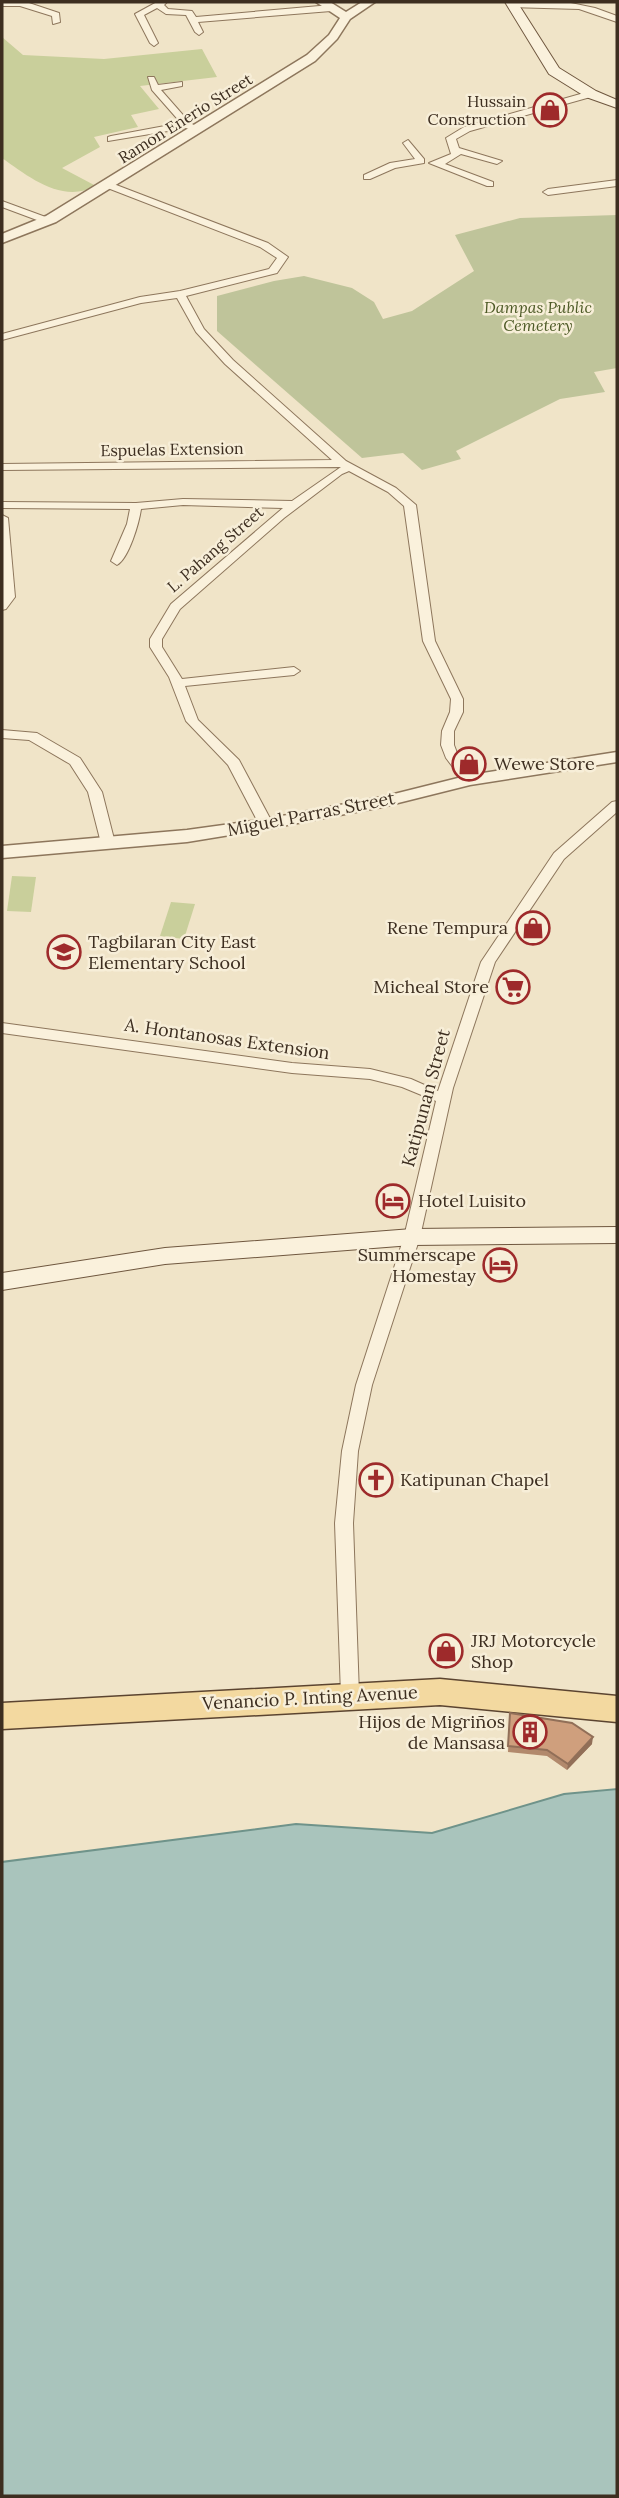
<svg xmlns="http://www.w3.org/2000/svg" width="619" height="2498" viewBox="0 0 619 2498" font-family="Lora,serif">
<rect width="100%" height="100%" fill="#f0e4c8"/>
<g fill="#c9cf9b">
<path d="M 2,37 L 23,55 L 104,59 L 202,49 L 217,77 L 140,86 L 159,109 L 131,115 L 138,127 L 94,137 L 100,147 L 62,168 L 96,186 C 62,204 29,177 2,158 Z"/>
<polygon points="12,876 36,877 31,912 7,911"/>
<polygon points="171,902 195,904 184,939 160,936"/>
</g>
<polygon fill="#bfc49a" points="617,215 617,368 594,372 605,392 560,399 456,451 461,459 422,470 403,453 362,458 217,331 217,296 274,281 304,276 352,288 374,302 383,319 412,311 474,271 455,235 520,218"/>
<polygon fill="#a9c4bc" stroke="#6f938a" stroke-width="2" points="617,1789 617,2496 2,2496 2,1862 296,1824 432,1833 564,1794"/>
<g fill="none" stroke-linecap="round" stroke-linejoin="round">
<defs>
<g id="minor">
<polygon points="2,2 26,2 59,13 60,22 53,24 52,16 20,6 2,6"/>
<polygon points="157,2 167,2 164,5 168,9 192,11 196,17 331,5 335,8 331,11 198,22 203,32 199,35 195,32 186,15 166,14 157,8 144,15 158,43 154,46 150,43 135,14"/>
<polygon points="512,2 566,2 595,8 617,16 617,22 579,9 509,7 509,3"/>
<polygon points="148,77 154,77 158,85 182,82 182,86 161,90 190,123 200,128 195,131 186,128 108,141 108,137 111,136 181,123 152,90"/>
<polygon points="591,91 596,94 594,96 470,131 456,139 459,148 502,161 497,164 461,154 445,164 493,182 493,186 487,186 429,163 451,154 446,138 464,127"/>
<polygon points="408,140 424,159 424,163 395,168 370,179 364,179 364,175 390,163 415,159 403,143"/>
<polygon points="617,180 617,186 548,195 543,192 548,189"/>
<path d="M 105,183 L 111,183 L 268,243 L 288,257 L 277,273 L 186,296 L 204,329 L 233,360 L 346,461 L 396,488 L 416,505 L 435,641 L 463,699 L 463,712 L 454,731 L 454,745 L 459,758 L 477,780 L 475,783 L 465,783 L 446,758 L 441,745 L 442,731 L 450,712 L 451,699 L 423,641 L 404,506 L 388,492 L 349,471 L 342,474 L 284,518 L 180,609 L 162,639 L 162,647 L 182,679 L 294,667 L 300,671 L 294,675 L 185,686 L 198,720 L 239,760 L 273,824 L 266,828 L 259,824 L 228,765 L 186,721 L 169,677 L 150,647 L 150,639 L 171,604 L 283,508 L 183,505 L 141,509 C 139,523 129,558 117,565 L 111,561 L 127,524 L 130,509 L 2,508 L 2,502 L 136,503 L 183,499 L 292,501 L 341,467 L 2,470 L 2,464 L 332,460 L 225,364 L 196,332 L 177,298 L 141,303 L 2,340 L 2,334 L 140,297 L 180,291 L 269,269 L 277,258 L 260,247 L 105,187 Z"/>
<polygon points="2,201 51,219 53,221 45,223 2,207"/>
<polygon points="2,515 8,518 15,597 6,609 2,610"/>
<polygon points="2,730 37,733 80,758 102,792 115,843 113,846 108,847 101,843 88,792 70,764 29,740 2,738"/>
<polygon points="617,801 617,812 564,859 495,962 453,1088 420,1237 372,1385 358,1451 353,1523 359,1695 356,1701 350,1703 344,1701 341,1695 335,1523 342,1451 356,1385 404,1237 436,1101 402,1087 370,1079 292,1073 2,1033 2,1023 292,1063 370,1069 411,1079 438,1091 481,962 554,853 612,802"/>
</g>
<g id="tertiary">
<polygon points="316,2 330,2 346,12 362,2 375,2 350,19 337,39 315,61 56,222 2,243 2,234 46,216 307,55 329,35 340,18"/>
<polygon points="617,752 617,762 470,785 382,807 266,829 187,842 2,858 2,846 187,830 266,819 382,797 470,775"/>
</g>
<g id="secondary">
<polygon points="505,2 517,2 559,68 596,91 617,100 617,108 586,97 549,74"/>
<polygon points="617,1227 617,1243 412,1245 165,1264 2,1290 2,1273 165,1248 412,1229"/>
</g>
<polygon id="primary" points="440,1679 617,1696 617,1722 440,1705 2,1729 2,1703"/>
</defs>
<use href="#minor" stroke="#8d765c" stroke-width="2"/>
<use href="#tertiary" stroke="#8d765c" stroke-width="3"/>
<use href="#secondary" stroke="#6f573f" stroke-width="2"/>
<use href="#primary" stroke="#5b4430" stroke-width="3"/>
<use href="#minor" fill="#faf1dc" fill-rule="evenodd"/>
<use href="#tertiary" fill="#faf1dc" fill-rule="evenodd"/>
<use href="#secondary" fill="#faf1dc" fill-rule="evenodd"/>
<use href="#primary" fill="#f3d9a0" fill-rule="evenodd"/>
</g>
<polygon fill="#b2896c" points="510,1713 592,1744 567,1770 547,1756 508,1752"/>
<polygon fill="#916f58" points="593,1737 592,1744 567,1770 568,1764"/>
<polygon fill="#cf9f7d" stroke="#916f58" stroke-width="2" points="510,1713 572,1723 593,1737 568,1764 547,1750 508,1746"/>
<defs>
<symbol id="shop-ring" viewBox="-11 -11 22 22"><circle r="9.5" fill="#f7eed8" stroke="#9e2a2b" stroke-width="1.5"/><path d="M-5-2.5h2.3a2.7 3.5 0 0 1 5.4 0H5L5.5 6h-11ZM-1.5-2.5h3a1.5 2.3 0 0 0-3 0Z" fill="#9e2a2b"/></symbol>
<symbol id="school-ring" viewBox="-11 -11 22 22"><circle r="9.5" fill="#f7eed8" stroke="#9e2a2b" stroke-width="1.5"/><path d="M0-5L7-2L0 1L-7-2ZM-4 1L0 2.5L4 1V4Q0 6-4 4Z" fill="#9e2a2b"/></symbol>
<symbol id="supermarket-ring" viewBox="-11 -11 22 22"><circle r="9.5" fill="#f7eed8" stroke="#9e2a2b" stroke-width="1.5"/><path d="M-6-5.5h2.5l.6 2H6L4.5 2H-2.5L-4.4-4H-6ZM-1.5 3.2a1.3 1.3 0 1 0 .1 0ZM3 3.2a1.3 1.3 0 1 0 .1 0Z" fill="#9e2a2b"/></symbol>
<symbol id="hotel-ring" viewBox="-11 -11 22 22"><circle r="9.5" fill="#f7eed8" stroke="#9e2a2b" stroke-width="1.5"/><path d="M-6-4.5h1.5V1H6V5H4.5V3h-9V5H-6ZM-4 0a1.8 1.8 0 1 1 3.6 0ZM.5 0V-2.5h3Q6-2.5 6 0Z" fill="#9e2a2b"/></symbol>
<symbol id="church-ring" viewBox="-11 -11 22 22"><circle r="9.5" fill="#f7eed8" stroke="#9e2a2b" stroke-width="1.5"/><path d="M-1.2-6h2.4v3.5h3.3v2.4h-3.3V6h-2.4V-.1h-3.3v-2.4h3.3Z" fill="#9e2a2b"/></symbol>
<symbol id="building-ring" viewBox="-11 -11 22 22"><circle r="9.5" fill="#f7eed8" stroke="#9e2a2b" stroke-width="1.5"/><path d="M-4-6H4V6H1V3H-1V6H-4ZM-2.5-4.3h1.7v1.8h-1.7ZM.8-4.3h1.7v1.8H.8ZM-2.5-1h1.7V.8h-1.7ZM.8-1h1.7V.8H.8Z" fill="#9e2a2b"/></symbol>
</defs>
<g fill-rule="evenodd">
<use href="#shop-ring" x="531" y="91" width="38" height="38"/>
<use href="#shop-ring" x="450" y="745" width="38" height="38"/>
<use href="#shop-ring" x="514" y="909" width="38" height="38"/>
<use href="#school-ring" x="45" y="933" width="38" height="38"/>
<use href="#supermarket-ring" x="494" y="968" width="38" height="38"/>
<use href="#hotel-ring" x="374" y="1182" width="38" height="38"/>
<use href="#hotel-ring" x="481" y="1246" width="38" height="38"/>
<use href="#church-ring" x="357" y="1461" width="38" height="38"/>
<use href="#shop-ring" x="427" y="1632" width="38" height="38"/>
<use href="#building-ring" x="511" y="1713" width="38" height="38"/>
</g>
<g text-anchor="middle" stroke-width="5" stroke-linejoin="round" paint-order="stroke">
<g font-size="16" fill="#3d2e20" stroke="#f7eed8" text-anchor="end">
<text x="526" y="107">Hussain<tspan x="526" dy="18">Construction</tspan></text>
</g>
<g font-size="16" fill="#3d2e20" stroke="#f7eed8">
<text transform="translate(185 118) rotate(-32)" y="6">Ramon Enerio Street</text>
<text transform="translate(172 449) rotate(-1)" y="6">Espuelas Extension</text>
<text transform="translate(215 549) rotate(-41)" y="6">L. Pahang Street</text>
</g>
<g font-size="16" font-style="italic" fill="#4d5a26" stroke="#f7eed8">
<text x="538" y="313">Dampas Public<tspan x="538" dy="18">Cemetery</tspan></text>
</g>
<g font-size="18" fill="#3d2e20" stroke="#f7eed8" text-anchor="start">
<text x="494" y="770">Wewe Store</text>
<text x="508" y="934" text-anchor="end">Rene Tempura</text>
<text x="88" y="948">Tagbilaran City East<tspan x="88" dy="21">Elementary School</tspan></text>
<text x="489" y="993" text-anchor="end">Micheal Store</text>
<text x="418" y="1207">Hotel Luisito</text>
<text x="476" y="1261" text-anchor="end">Summerscape<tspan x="476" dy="21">Homestay</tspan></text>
<text x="400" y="1486">Katipunan Chapel</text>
<text x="471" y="1647">JRJ Motorcycle<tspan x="471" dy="21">Shop</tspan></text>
<text x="505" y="1728" text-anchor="end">Hijos de Migriños<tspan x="505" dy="21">de Mansasa</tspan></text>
</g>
<g font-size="18" fill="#3d2e20" stroke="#f7eed8">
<text transform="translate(311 814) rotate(-11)" y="6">Miguel Parras Street</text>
<text transform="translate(227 1039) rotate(8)" y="6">A. Hontanosas Extension</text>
<text transform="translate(426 1098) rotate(-75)" y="6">Katipunan Street</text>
<text transform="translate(310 1698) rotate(-3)" y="6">Venancio P. Inting Avenue</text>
</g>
</g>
<rect width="619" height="2498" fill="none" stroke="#3d2e20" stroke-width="7"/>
</svg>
